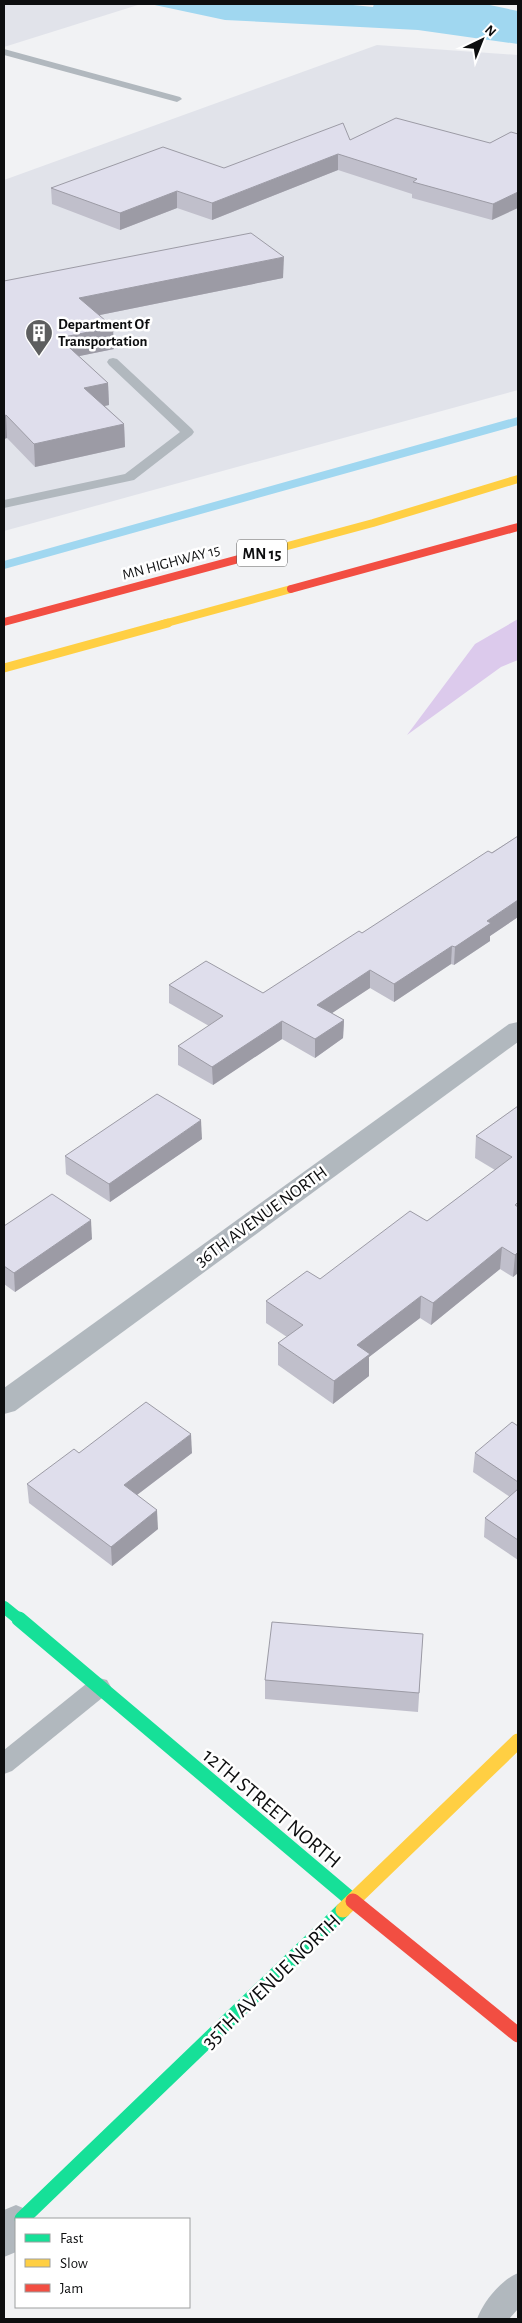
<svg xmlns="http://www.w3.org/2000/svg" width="522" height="2323" viewBox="0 0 522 2323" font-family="'Alegreya Sans',sans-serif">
<rect width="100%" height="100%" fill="#f1f2f4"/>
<g fill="#e1e3ea">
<polygon points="4,4 141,4 4,47"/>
<polygon points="377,45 518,55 518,390 4,531 4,180"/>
</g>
<polygon fill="#dccaec" points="518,619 518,660 501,667 407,735 475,644"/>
<polygon fill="#a0d7f0" points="150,4 343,4 373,7 374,4 485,4 518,11 518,44 418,30 225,20"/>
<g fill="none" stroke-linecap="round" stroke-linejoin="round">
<polyline stroke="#a0d7f0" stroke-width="8" points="4,565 518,421"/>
<g fill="#b1b8be" fill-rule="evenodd">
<polygon points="4,49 180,97 182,99 177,102 4,55"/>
<polygon points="113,358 117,359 192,429 194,432 192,435 134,480 4,508 4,500 125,474 180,432 109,365 107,362 109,359"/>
<polygon points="99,1678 107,1680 111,1687 107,1694 12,1771 4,1774 4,1750 91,1680"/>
<path d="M 518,2273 L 518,2309 L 509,2319 L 477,2319 C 483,2302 501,2280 518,2273 Z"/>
</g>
<g fill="#b1b8be" fill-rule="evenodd">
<polygon points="518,1022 518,1042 15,1411 4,1414 4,1388 509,1024"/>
<polygon points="16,2205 30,2211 34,2219 16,2219 16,2252 4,2257 4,2210"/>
</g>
<polyline stroke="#16e098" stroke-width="12" points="4,1607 20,1620"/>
<g stroke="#16e098" stroke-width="15">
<polyline points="19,1619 353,1901"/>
<polyline points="22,2219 343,1910"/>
</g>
<g stroke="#ffcf43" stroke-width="8">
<polyline points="269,551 373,523 518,479"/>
<polyline points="163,624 291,589"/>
</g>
<polyline stroke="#ffcf43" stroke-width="9" points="4,668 168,623"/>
<polyline stroke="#ffcf43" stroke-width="15" points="343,1910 518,1741"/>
<g stroke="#f24e42" stroke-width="8">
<polyline points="291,589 518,527"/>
<polyline points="4,622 269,551"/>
</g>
<polyline stroke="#f24e42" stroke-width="15" points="353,1901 518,2035"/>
</g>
<g fill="#c0bfcb">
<polygon points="511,132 492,220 412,198 412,194 338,170 212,220 177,208 120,230 52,204 51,188 224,168 350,140 490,143"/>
<polygon points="283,278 100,315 114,349 79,356 108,383 109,405 105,406 124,424 125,447 35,467 7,438 4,439 4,281"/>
<polygon points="518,836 518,917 490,936 490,941 454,965 451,964 394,1002 370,988 332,1013 344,1020 343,1038 315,1058 282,1039 213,1085 178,1065 178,1046 209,1026 169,1003 169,985 263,993 362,933"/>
<polygon points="518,1106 518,1273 513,1277 500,1269 431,1325 420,1318 369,1357 369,1376 333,1404 278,1365 278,1343 287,1337 266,1323 266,1301 320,1279 427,1221 495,1170 475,1158 476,1136"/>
<polygon points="202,1139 110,1202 66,1174 65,1156"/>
<polygon points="4,1226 92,1239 15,1292 4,1284"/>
<polygon points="518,1426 518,1560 484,1537 485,1518 510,1497 473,1472 475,1453"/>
<polygon points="79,1453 192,1453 137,1495 158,1529 112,1566 29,1503 27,1484"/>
<polygon points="423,1634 418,1712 265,1699 265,1680"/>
</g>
<g fill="#9c9ba5">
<polygon points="338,154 338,170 212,220 212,203"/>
<polygon points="177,191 177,208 120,230 120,213"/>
<polygon points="518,192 518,208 492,220 493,204"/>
<polygon points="284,257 283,278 80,319 79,298"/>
<polygon points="113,327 114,349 60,360 59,338"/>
<polygon points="108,383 109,405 85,410 84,388"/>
<polygon points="6,415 7,438 4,439 4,416"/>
<polygon points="124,424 125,447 35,467 34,444"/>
<polygon points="518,900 518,917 490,936 490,941 454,965 455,947 487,921"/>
<polygon points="452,946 451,964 394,1002 394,984"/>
<polygon points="370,970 370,988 317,1023 317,1005"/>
<polygon points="344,1020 343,1038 315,1058 315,1039"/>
<polygon points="282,1021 282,1039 213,1085 212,1067"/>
<polygon points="201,1120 202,1139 110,1202 109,1184"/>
<polygon points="91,1220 92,1239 15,1292 14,1273"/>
<polygon points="502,1247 500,1269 431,1325 433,1303"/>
<polygon points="518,1252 518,1273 513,1277 515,1255"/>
<polygon points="421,1296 420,1318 369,1357 369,1376 333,1404 334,1381 357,1345"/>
<polygon points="191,1434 192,1453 125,1504 124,1485"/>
<polygon points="157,1510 158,1529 112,1566 111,1547"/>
</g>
<g fill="#dfdeec" stroke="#9c9ba5">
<polygon points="396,118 490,143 511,132 518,134 518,192 493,204 413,182 417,179 338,154 212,203 177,191 120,213 51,188 163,147 224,168 343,123 350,140"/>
<polygon points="251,233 284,257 79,298 113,327 59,338 108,383 84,388 124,424 34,444 6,415 4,416 4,281"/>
<polygon points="518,836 518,900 487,921 491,923 455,947 452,946 394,984 370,970 317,1005 344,1020 315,1039 282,1021 212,1067 178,1046 223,1016 169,985 206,961 263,993 359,931 362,933 488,851 492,853"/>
<polygon points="157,1094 201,1120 109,1184 65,1156"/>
<polygon points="518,1106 518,1202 515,1205 518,1207 518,1252 515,1255 502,1247 433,1303 421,1296 357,1345 370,1354 334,1381 278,1343 303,1325 266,1301 307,1271 320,1279 410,1211 427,1221 512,1157 476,1136"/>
<polygon points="52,1194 91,1220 14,1273 4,1266 4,1226"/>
<polygon points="146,1402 191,1434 124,1485 157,1510 111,1547 27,1484 74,1449 79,1453"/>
<polygon points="512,1422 518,1426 518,1482 475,1453"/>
<polygon points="518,1489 518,1540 485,1518"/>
<polygon points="272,1622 423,1634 419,1693 265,1680"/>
</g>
<defs>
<symbol id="building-pin" viewBox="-11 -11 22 30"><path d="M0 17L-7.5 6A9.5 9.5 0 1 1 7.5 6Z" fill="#5d5e5f" stroke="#fff"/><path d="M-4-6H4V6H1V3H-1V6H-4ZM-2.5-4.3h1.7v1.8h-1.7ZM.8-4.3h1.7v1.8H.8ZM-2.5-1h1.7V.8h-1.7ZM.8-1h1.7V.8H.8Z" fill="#fff"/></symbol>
</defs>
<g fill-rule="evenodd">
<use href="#building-pin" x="23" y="317" width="32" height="43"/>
</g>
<g text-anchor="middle" stroke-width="5" stroke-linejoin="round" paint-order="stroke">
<g font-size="15" font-weight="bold" fill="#0d0e0f" stroke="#fff" text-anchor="start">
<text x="58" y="329">Department Of<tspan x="58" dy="17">Transportation</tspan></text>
</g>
<g font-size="15" fill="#0d0e0f" stroke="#fff">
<text transform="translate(171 562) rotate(-15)" y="5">MN HIGHWAY 15</text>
</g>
<rect fill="#fff" stroke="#565657" stroke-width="1" x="237" y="539.5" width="50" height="27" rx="4"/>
<g font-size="16" font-weight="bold" fill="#0d0e0f">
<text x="262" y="559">MN 15</text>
</g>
<g font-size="18" fill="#0d0e0f" stroke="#fff">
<text transform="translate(261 1216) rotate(-36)" y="6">36TH AVENUE NORTH</text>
</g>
<g font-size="21" fill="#0d0e0f" stroke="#fff">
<text transform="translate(272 1808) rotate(40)" y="7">12TH STREET NORTH</text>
<text transform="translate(271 1981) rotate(-44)" y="7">35TH AVENUE NORTH</text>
</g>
</g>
<rect width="522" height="2323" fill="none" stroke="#0d0e0f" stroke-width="10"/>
<rect x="15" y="2218" width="175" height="90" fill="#ffffff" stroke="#9e9f9f"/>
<rect x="25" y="2234" width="25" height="8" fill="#16e098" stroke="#9e9f9f"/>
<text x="60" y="2243" font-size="15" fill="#0d0e0f">Fast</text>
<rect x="25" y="2259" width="25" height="8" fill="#ffcf43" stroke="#9e9f9f"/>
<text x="60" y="2268" font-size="15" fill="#0d0e0f">Slow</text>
<rect x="25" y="2284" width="25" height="8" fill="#f24e42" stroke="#9e9f9f"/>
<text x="60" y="2293" font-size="15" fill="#0d0e0f">Jam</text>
<g transform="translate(482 40) rotate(43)" stroke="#ffffff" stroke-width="4" paint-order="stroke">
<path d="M0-4L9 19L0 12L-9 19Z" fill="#0d0e0f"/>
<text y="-8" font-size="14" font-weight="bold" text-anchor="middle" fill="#0d0e0f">N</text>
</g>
</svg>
